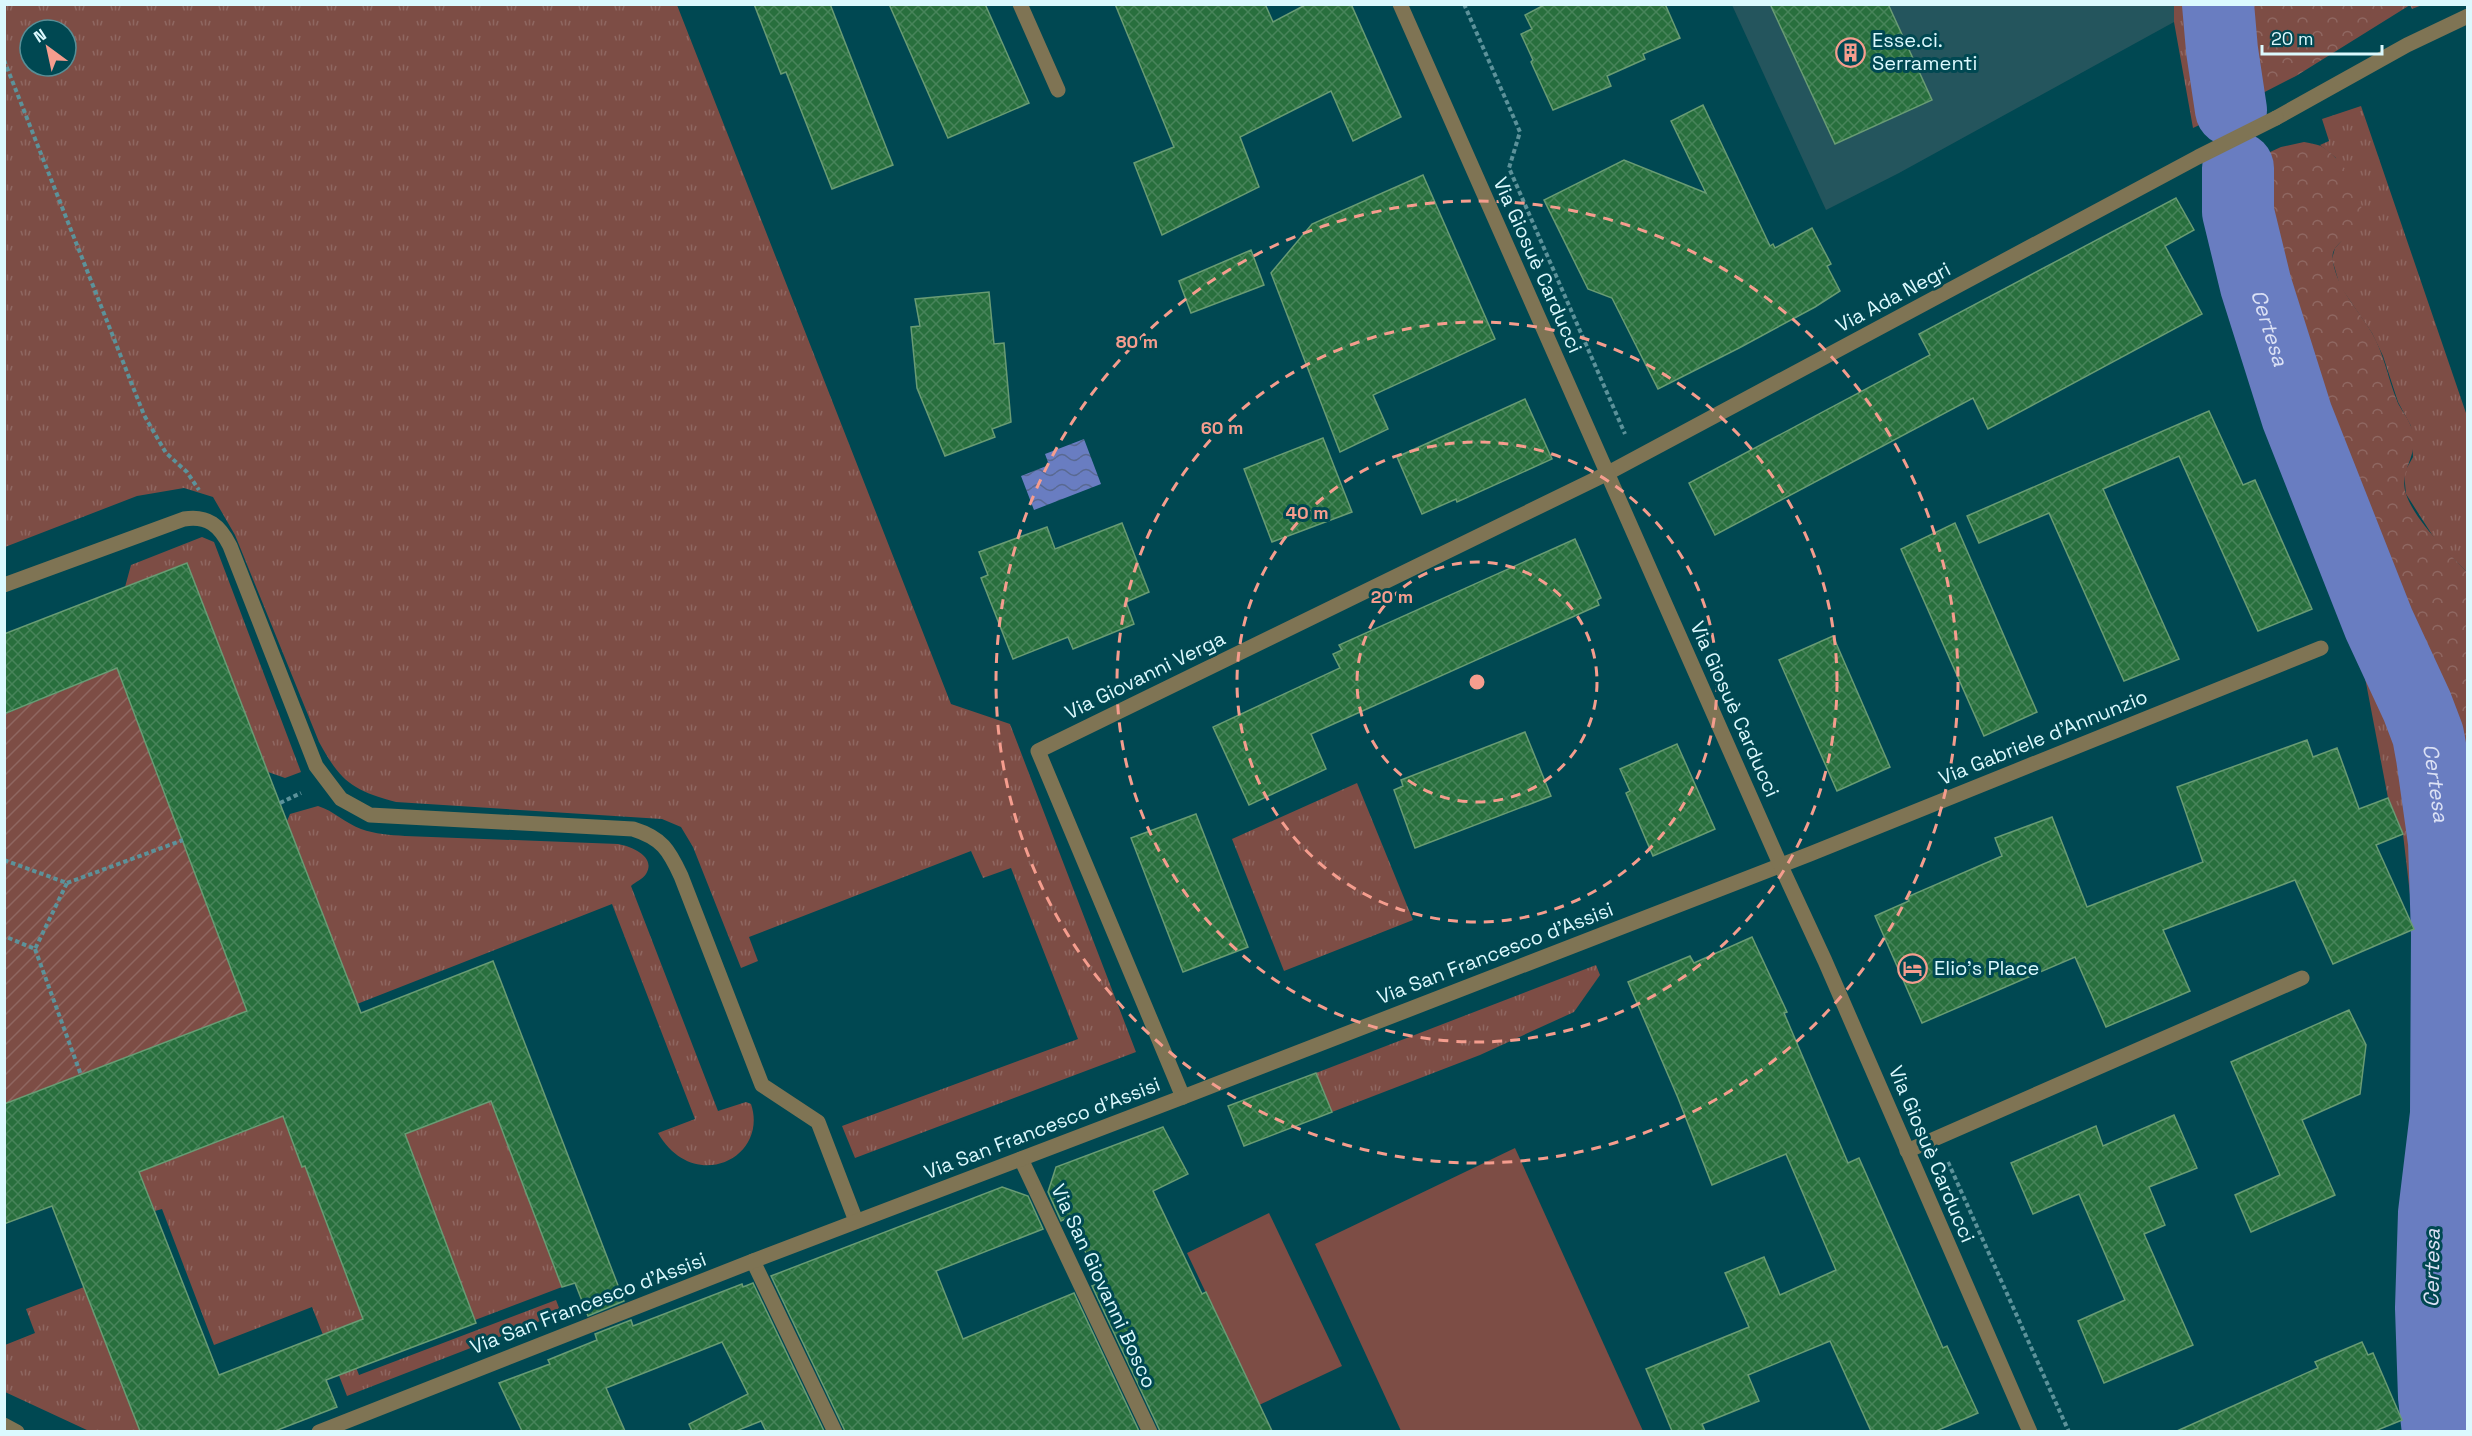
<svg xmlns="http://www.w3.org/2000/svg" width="2472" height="1436" viewBox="0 0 2472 1436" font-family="'Space Grotesk',sans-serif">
<defs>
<pattern id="grass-tufts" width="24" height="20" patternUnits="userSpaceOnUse" patternTransform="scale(1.5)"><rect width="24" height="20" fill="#7d4d45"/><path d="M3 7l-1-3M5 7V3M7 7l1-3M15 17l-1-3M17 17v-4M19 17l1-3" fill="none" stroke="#8f6761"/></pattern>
<pattern id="park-crowns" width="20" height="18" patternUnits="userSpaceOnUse" patternTransform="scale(1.5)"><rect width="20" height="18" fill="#7d4d45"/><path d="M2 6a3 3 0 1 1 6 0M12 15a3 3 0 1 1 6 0" fill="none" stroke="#8f6761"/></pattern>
<pattern id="garden-furrows" width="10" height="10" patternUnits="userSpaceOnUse" patternTransform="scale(1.5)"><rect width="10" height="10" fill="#7d4d45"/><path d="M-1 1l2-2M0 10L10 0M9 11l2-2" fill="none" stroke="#8f6761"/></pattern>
<pattern id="water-waves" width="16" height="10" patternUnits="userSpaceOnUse" patternTransform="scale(1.5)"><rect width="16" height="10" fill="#697dc1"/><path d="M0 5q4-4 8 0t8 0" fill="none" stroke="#596992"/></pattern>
<pattern id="building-cross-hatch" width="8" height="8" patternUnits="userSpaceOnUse" patternTransform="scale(1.5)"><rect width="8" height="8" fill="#286f3d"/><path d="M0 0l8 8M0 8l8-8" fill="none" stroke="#47845a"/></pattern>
</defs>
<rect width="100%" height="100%" fill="#004852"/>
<polygon fill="#24555d" points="1732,5 2174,5 2174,22 1899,173 1826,210"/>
<g fill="url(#grass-tufts)" fill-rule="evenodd">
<path d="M 5,4 L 677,5 L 951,704 L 1010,724 L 1136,1052 L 855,1158 L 842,1126 L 1078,1039 L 1011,868 L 983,878 L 971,851 L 749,937 L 758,961 L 741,968 L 693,847 L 681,827 L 662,819 L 396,802 C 352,790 341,782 319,742 L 235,535 L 213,497 L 184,488 L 137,496 L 5,547 ZM 30,30 L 66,30 L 66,66 L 30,66 Z"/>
<path d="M 2174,5 L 2200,5 C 2193,43 2209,80 2212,119 L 2193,128 L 2174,22 Z"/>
<polygon points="2361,106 2467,416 2467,572 2438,544 2406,494 2404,473 2413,457 2411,426 2398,402 2383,356 2372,333 2340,286 2332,259 2335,248 2344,238 2336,158 2320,145 2329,141 2322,119"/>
<polygon points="202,537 214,542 301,772 285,778 268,772 187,563 125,587 131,565"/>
<polygon points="2341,610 2381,682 2415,757 2421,777 2422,824 2414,929 2403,834 2388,798 2363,667"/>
<polygon points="1357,783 1413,920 1284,971 1232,839"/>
<path d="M 318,806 C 334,811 345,823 361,829 C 375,834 390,835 405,836 L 618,844 C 630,846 657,856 646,874 C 643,879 635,882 631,886 L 718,1111 L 746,1102 L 751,1104 C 769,1158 694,1195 658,1133 L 695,1119 L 612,904 L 357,1004 L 287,821 L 290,814 Z"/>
<polygon points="1596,965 1600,975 1574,1012 1480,1055 1332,1112 1316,1073"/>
<polygon points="491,1101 562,1287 475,1320 405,1134"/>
<polygon points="283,1116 302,1167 305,1166 376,1354 354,1362 359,1375 556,1300 561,1313 347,1396 312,1307 214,1345 162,1209 155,1211 139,1172"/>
<polygon points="84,1287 140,1431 89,1431 5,1392 5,1345 35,1333 26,1309"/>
</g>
<g fill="url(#park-crowns)">
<path d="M 2249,5 L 2422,5 L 2412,9 L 2410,5 L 2296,76 L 2255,97 C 2249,65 2244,37 2249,5 Z"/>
<path d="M 2304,142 C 2309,143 2316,144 2321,146 C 2343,159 2373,201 2357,227 C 2349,239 2329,244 2333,262 C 2338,290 2358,309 2372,333 C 2384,354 2388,378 2397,401 C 2401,410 2409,419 2412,429 C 2420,457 2398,469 2406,494 C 2414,519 2449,554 2467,572 L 2467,788 L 2461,744 L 2452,715 L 2405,616 L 2286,318 L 2272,278 L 2265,244 L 2265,200 L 2257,158 L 2281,147 Z"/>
<polygon points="2467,1114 2468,1431 2456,1432 2450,1375 2451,1226 2465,1148"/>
</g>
<polygon fill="url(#garden-furrows)" points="117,668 247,1011 5,1104 5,714"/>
<g fill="#7d4d45">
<polygon points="1515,1148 1643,1431 1401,1431 1315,1244"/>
<polygon points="1269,1213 1342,1366 1259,1405 1187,1253"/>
</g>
<polygon fill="url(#water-waves)" points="1084,439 1101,484 1034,510 1021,476 1049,465 1045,454"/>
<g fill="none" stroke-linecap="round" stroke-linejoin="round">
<g stroke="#697dc1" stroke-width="72">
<polyline points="2218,4 2222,50 2231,110"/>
<path id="s1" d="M 2238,168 L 2238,212 L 2256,286 L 2297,416 L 2379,624 L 2417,706 L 2428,735 L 2432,757 L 2444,842 L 2447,934 L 2446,1114 L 2434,1213 L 2431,1308 L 2434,1397 L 2438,1432"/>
</g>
</g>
<g fill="url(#building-cross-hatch)" stroke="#699c74" stroke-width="1.5" fill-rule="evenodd">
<polygon points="754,4 830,4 893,165 832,189 786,72 781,74"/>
<polygon points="889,4 985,4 1029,103 948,138"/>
<polygon points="1115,4 1265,4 1273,22 1307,4 1351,4 1401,117 1353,141 1331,91 1240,137 1259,187 1162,235 1134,163 1174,147"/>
<polygon points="1546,4 1665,4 1680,38 1643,54 1645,59 1607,76 1611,86 1553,110 1531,62 1533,60 1521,34 1532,29 1525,15"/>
<polygon points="1770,4 1888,4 1932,100 1835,144"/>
<polygon points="1703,105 1770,246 1773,244 1775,248 1812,228 1831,264 1827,266 1840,291 1815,307 1739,348 1658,389 1612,298 1588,289 1544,200 1624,160 1706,193 1671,121"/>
<polygon points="1423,175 1495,339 1373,395 1388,429 1340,452 1271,273 1312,224"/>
<polygon points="2176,198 2194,230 2165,246 2202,314 1988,429 1973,398 1715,535 1689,483 1930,355 1919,334"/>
<polygon points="1251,250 1264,285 1191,313 1179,281"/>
<polygon points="989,292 994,344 1004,343 1011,422 992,429 995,437 945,456 917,388 911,327 920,326 915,299"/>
<polygon points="1525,399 1552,459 1457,502 1456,499 1422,514 1397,457"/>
<polygon points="2209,411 2243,485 2255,480 2312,609 2258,631 2179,456 2103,489 2179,659 2124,681 2049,513 1979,543 1967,516"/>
<polygon points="1323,438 1352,512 1272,542 1244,469"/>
<polygon points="1122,523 1149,592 1126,602 1134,624 1073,649 1068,637 1013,659 981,578 988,575 979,552 1047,527 1055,549"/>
<polygon points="1955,523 2037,712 1984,736 1901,549"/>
<polygon points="1575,539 1601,598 1597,600 1599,605 1311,734 1326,769 1249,805 1213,727 1340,668 1333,654 1342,650 1339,645"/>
<path d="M 187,563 L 361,1013 L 493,961 L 624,1301 L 588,1316 L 575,1283 L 562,1287 L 491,1101 L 405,1134 L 476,1323 L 326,1380 L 337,1407 L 275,1431 L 140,1431 L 52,1206 L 4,1224 L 4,1104 L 247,1011 L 117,668 L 4,714 L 4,634 ZM 283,1116 L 302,1167 L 305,1166 L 363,1319 L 219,1375 L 139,1172 Z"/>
<polygon points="1833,636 1890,767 1837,791 1779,660"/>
<polygon points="1525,732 1551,796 1415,848 1394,790 1403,786 1401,780"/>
<polygon points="2307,740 2313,757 2337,748 2359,809 2388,798 2403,834 2376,845 2414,929 2333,964 2295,880 2163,930 2190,991 2106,1027 2075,957 1922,1023 1875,916 1909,901 1907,897 2002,856 1995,838 2052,817 2087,907 2203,862 2177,787"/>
<polygon points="1677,744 1715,829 1653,856 1626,793 1630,791 1620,769"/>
<polygon points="1196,814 1248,947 1183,972 1131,838"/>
<polygon points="1752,937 1787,1012 1784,1013 1848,1163 1859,1158 1943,1348 1947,1346 1978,1413 1936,1431 1871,1431 1830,1341 1748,1375 1759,1401 1702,1424 1705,1431 1672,1431 1646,1369 1749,1327 1725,1273 1764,1257 1780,1295 1836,1270 1786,1154 1712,1185 1678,1098 1628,982 1690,956 1694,963"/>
<polygon points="2349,1010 2366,1045 2360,1094 2302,1120 2335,1195 2251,1232 2235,1195 2280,1175 2231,1062"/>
<polygon points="1316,1073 1332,1112 1244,1146 1228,1106"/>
<polygon points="2174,1115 2197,1168 2149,1187 2165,1225 2144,1234 2193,1345 2104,1383 2078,1321 2125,1300 2079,1194 2033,1214 2011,1163 2096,1126 2103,1146"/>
<polygon points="1163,1127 1188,1174 1153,1191 1202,1294 1206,1292 1272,1431 1160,1431 1092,1286 1100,1283 1069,1217 1061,1221 1048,1192 1056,1167"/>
<polygon points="1002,1187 1028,1196 1043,1229 936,1271 963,1339 1074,1293 1139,1431 845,1431 771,1276"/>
<polygon points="753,1283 824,1431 766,1431 761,1421 736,1431 692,1431 689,1424 748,1394 722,1342 606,1388 625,1431 522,1431 499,1383 550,1364 548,1360 597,1340 595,1334 631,1320 633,1326 742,1284 743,1287"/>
<polygon points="2362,1342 2368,1355 2373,1353 2402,1420 2375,1431 2177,1431 2318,1368 2315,1362"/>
</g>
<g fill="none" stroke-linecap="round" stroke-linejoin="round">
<g stroke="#5c929a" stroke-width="4" stroke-dasharray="4.5 3" stroke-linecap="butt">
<polyline points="1464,4 1520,132 1509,168 1625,434"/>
<polyline points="4,60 144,415 166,453 187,472 199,490"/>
<polyline points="280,803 301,793"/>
<polyline points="4,860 67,883 35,949 4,936"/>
<polyline points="67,883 183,840"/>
<polyline points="35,949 81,1075"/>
<polyline points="1948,1162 2069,1432"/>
</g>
<g stroke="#7f7454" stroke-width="15">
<polyline points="2276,118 2407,45 2468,16"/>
<path d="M 4,585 L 184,519 C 208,515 220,526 230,546 L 316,766 L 341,799 L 370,815 L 633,829 C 662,838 669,850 681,876 L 762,1085 L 818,1122 L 856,1221"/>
</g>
<g stroke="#7f7454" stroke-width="15">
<polyline points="1020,4 1058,90"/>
<polyline points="1183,1097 1038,751 1608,473 2198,157 2276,118"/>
<polyline points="1907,1151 2302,978"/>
<polyline points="1021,1159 1150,1432"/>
<polyline points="753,1261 835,1432"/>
<polyline points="4,1425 17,1432"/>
<polyline points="319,1432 753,1261 1183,1097 1810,854 2321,648"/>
</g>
<polyline stroke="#7f7454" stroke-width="15" points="1400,4 1780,864 1825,961 2030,1432"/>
</g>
<g fill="none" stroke="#f59d8e" stroke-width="3" stroke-dasharray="10 8">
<circle cx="1477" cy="682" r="120"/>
<circle cx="1477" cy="682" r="240"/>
<circle cx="1477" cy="682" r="360"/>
<circle cx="1477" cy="682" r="481"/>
</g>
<defs>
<symbol id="building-ring" viewBox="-11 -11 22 22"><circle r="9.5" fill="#004852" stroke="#f59d8e" stroke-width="1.5"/><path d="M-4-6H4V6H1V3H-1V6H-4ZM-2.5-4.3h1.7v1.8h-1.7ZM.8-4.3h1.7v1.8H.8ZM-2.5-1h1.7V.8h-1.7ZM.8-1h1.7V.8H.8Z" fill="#f59d8e"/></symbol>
<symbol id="hotel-ring" viewBox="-11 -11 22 22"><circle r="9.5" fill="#004852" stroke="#f59d8e" stroke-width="1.5"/><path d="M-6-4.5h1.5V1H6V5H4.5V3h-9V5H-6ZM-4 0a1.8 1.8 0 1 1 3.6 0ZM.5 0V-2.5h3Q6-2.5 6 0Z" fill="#f59d8e"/></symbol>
</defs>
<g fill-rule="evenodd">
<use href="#building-ring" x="1834" y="36" width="33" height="33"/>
<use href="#hotel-ring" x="1896" y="952" width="33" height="33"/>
</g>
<g text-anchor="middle" stroke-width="6" stroke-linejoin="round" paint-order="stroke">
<g font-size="20" fill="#dbf9fe" stroke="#004852" text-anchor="start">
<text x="1872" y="47">Esse.ci.<tspan x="1872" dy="23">Serramenti</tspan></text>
<text x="1934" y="975">Elio's Place</text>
</g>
<g font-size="20" fill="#dbf9fe" stroke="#004852">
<text transform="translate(1538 265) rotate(66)" y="7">Via Giosuè Carducci</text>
<text transform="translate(1893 297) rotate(-28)" y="7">Via Ada Negri</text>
<text transform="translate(1145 675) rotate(-26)" y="7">Via Giovanni Verga</text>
<text transform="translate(1735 709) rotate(66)" y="7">Via Giosuè Carducci</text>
<text transform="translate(2043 737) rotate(-22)" y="7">Via Gabriele d'Annunzio</text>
<text transform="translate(1495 953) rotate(-21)" y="7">Via San Francesco d'Assisi</text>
<text transform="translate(1042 1128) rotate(-21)" y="7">Via San Francesco d'Assisi</text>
<text transform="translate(1932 1154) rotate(67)" y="7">Via Giosuè Carducci</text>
<text transform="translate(1104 1286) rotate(65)" y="7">Via San Giovanni Bosco</text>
<text transform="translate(588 1303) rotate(-21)" y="7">Via San Francesco d'Assisi</text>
</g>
<g font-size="21" font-style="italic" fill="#dbe1f5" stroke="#004852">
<text dy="7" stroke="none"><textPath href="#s1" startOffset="164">Certesa</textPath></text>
<text dy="7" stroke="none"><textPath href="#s1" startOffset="650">Certesa</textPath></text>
<text transform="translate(2432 1268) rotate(-89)" y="7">Certesa</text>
</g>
</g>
<circle cx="1477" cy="682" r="9" fill="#f59d8e" stroke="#004852" stroke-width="3"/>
<g font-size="18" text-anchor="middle" font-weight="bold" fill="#f59d8e" stroke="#004852" stroke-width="6" stroke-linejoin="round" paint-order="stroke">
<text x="1137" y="348">80 m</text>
<text x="1222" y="434">60 m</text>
<text x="1307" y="519">40 m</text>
<text x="1392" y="603">20 m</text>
</g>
<rect width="2472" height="1436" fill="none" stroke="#dbf9fe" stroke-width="12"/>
<g transform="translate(48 48) rotate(327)"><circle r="28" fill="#004852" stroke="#588f97" stroke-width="1.5"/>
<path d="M0-4.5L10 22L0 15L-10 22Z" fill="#f59d8e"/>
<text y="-9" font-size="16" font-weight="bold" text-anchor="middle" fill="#dbf9fe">N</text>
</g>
<path d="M2262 45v9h120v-9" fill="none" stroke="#dbf9fe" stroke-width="3"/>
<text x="2271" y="45" font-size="18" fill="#dbf9fe" stroke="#004852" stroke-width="4.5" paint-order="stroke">20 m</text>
</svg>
